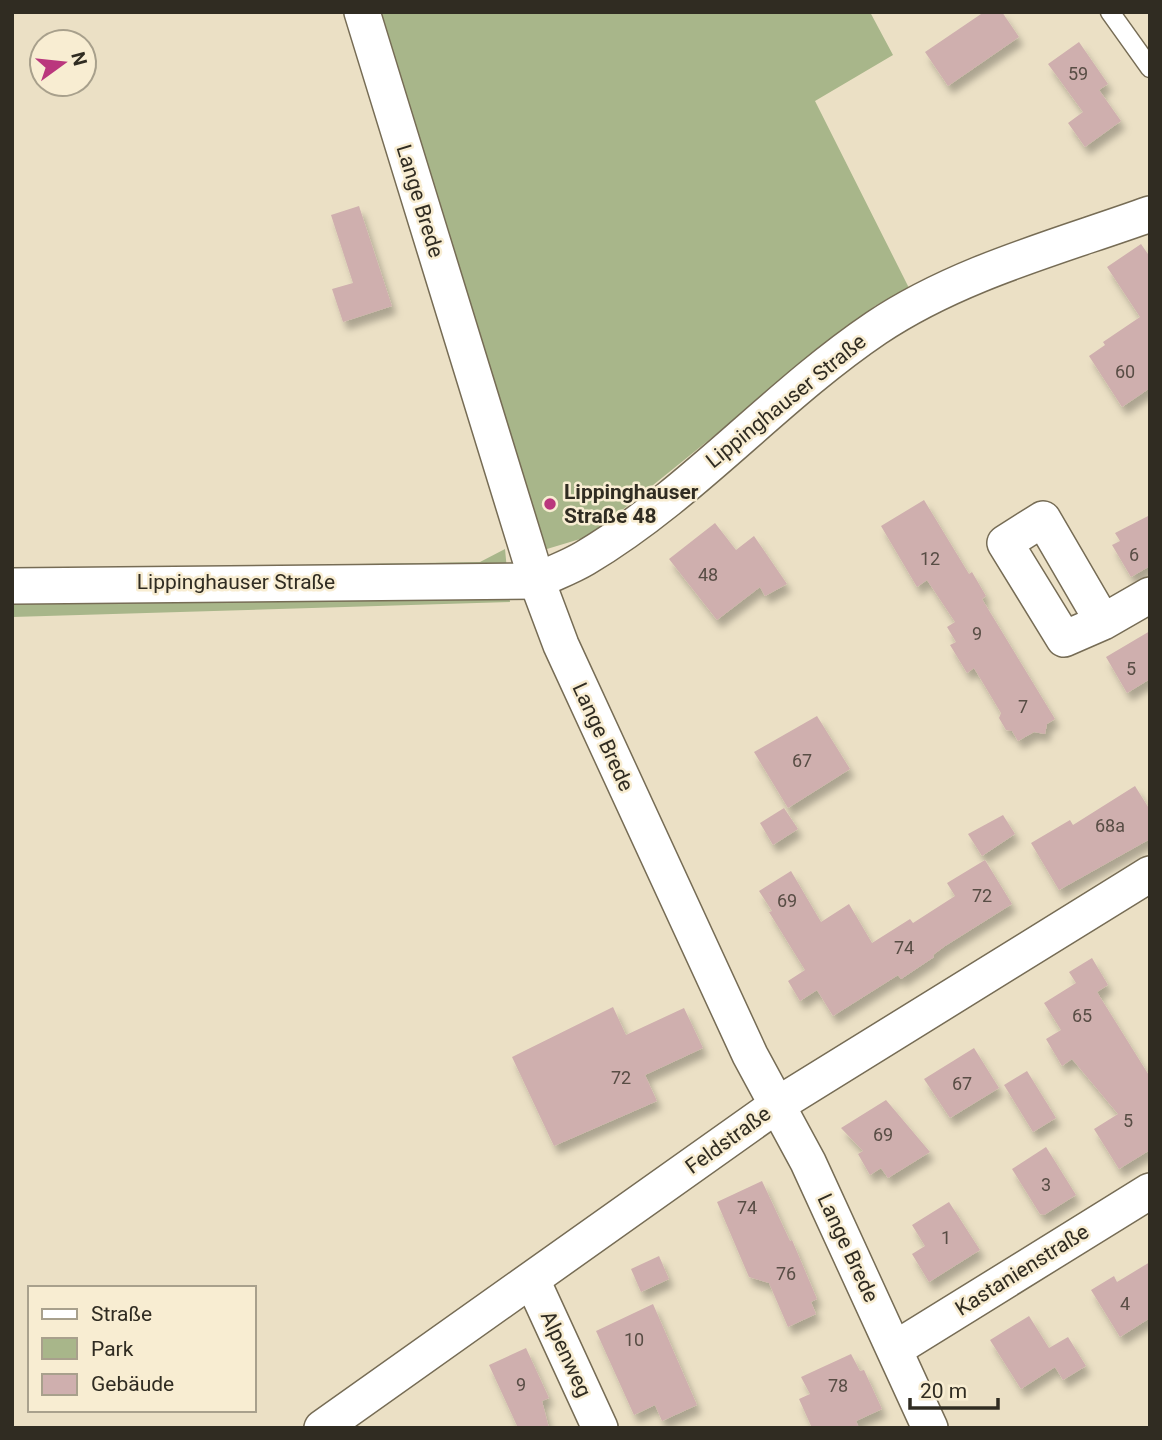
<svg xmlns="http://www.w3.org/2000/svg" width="1162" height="1440" viewBox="0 0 1162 1440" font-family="Roboto,sans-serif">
<defs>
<filter id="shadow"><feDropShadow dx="4.5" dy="8" stdDeviation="3.5" flood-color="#0004"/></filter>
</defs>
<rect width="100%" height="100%" fill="#ebe0c5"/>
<g fill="#a8b68a">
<polygon points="374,12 870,12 893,55 815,101 909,288 875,306 590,536 537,552"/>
<polygon points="505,549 510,602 12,617 12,570 480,562"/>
</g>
<g fill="#cfafae" filter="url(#shadow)">
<polygon points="984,12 1002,12 1019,37 948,86 925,52"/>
<polygon points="1079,42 1108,84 1099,90 1121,121 1085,147 1068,123 1083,112 1048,64"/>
<polygon points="359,206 392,306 343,322 332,289 353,283 331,215"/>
<polygon points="1141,244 1150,257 1150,388 1122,407 1089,356 1105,345 1103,342 1140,317 1107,267"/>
<polygon points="924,500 969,574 972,572 986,596 982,599 1055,719 1047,724 1045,734 1034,732 1018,741 1012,731 1006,730 999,718 1001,713 974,668 967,673 950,645 956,642 947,627 955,622 927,580 917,587 881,526"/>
<polygon points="1150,515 1150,566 1131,577 1112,545 1120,541 1115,533"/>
<polygon points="715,523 736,550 754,536 787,584 765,596 760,587 717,620 669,559"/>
<polygon points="1150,631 1150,679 1127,693 1106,657"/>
<polygon points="817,716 850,769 788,808 754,752"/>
<polygon points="1135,786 1150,810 1150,839 1059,890 1031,843 1070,820 1073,825"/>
<polygon points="784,808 798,829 773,845 760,823"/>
<polygon points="1003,815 1015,834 982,856 968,834"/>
<polygon points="985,860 1012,904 945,946 933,955 934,957 901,979 898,975 833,1016 817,990 800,1001 788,981 805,970 769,912 772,911 759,891 791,871 821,922 849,904 872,943 910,919 913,923 955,896 947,883"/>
<polygon points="1092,958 1108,985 1097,992 1150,1077 1150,1150 1119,1169 1094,1129 1118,1114 1072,1059 1062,1066 1046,1039 1061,1030 1044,1003 1076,983 1069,972"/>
<polygon points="613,1007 626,1035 684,1008 703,1048 645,1075 657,1101 554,1146 512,1057"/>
<polygon points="974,1048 999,1088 950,1118 924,1079"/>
<polygon points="1027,1071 1056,1118 1033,1132 1004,1085"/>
<polygon points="886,1100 930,1152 888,1178 881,1168 870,1175 858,1154 863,1151 841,1128"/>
<polygon points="1046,1147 1076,1195 1044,1215 1040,1214 1012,1169"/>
<polygon points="762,1181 790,1241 792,1240 817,1299 811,1302 816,1314 788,1327 769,1283 749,1277 717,1202"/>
<polygon points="949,1202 980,1250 929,1282 912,1254 925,1246 912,1225"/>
<polygon points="659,1256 669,1279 641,1292 631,1269"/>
<polygon points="1150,1262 1150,1318 1120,1337 1091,1290 1114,1276 1117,1282"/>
<polygon points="653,1304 697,1405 662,1421 655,1405 634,1415 596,1331"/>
<polygon points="1029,1316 1049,1348 1068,1337 1086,1366 1063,1380 1055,1367 1021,1389 990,1340"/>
<polygon points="526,1348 549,1398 542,1401 549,1428 518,1428 489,1365"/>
<polygon points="851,1354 860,1371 864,1370 882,1409 856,1421 859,1428 812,1428 799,1399 810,1394 801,1377"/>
</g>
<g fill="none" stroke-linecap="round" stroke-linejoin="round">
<defs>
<polyline id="lane" points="1110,12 1150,68"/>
<g id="street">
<polyline points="362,12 537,581 561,645 750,1055 808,1162 930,1428"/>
<path d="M 12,586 L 537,581 C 553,573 570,567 585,558 C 691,495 774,397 876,328 C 958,273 1058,247 1150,214"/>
<polyline points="1103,622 1043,519 1005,543 1064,639 1103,622 1150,595"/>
<polyline points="532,1280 600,1428"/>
<polyline points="895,1349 1150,1191"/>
<polyline points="322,1428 777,1105 1150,874"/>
</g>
</defs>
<use href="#lane" stroke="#766c55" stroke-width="21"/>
<use href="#street" stroke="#766c55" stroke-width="38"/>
<use href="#lane" stroke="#fff" stroke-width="18"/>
<use href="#street" stroke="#fff" stroke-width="35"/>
</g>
<circle fill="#ba377d" stroke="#f8edd2" stroke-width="2.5" cx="550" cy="504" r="7"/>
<g text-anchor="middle" stroke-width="5" stroke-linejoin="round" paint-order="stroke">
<g font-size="18" fill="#584d45">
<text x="1078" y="80">59</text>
<text x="1125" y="378">60</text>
<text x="1134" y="561">6</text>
<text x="930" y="565">12</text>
<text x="708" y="581">48</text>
<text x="977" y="640">9</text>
<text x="1131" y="675">5</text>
<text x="1023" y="713">7</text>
<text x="802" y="767">67</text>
<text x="1110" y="832">68a</text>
<text x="982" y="902">72</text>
<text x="787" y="907">69</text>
<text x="904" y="954">74</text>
<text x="1082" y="1022">65</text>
<text x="621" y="1084">72</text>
<text x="962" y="1090">67</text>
<text x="1128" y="1127">5</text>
<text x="883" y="1141">69</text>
<text x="1046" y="1191">3</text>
<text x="747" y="1214">74</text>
<text x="946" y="1244">1</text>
<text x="786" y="1280">76</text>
<text x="1125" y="1310">4</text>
<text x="634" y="1346">10</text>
<text x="521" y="1391">9</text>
<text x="838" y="1392">78</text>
</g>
<g font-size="21" fill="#302c22" stroke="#f8edd2">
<text transform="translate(420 201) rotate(73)" y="7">Lange Brede</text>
<text transform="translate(786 401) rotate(-39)" y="7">Lippinghauser Straße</text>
<text x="236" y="589">Lippinghauser Straße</text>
<text transform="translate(603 737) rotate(65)" y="7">Lange Brede</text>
<text transform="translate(728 1140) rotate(-36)" y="7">Feldstraße</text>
<text transform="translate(848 1248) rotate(65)" y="7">Lange Brede</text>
<text transform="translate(1022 1270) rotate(-32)" y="7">Kastanienstraße</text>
<text transform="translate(566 1354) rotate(65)" y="7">Alpenweg</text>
</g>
<g font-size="21" font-weight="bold" fill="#302c22" stroke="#f8edd2" text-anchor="start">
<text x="564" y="499">Lippinghauser<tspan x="564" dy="24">Straße 48</tspan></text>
</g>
</g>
<rect width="1162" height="1440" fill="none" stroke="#302c22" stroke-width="28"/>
<rect x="28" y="1286" width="228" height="126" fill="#f8edd2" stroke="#a8a08c" stroke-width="2"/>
<rect x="42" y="1309" width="35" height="10" fill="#ffffff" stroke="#a8a08c" stroke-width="2"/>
<text x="91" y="1321" font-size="21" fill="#302c22">Straße</text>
<rect x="42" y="1338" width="35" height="21" fill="#a8b68a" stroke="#a8a08c" stroke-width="2"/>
<text x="91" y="1356" font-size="21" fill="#302c22">Park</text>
<rect x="42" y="1374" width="35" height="21" fill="#cfafae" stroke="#a8a08c" stroke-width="2"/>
<text x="91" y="1391" font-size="21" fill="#302c22">Gebäude</text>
<g transform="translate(63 63) rotate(75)"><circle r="33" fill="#f8edd2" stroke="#a8a08c" stroke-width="2"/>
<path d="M0-5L12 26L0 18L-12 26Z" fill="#ba377d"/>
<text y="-10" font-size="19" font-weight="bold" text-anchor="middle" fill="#302c22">N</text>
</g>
<path d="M910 1398v10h88v-10" fill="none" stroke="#302c22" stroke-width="3.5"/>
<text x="920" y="1398" font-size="21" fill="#302c22" stroke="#f8edd2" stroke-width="5" paint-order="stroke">20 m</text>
</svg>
